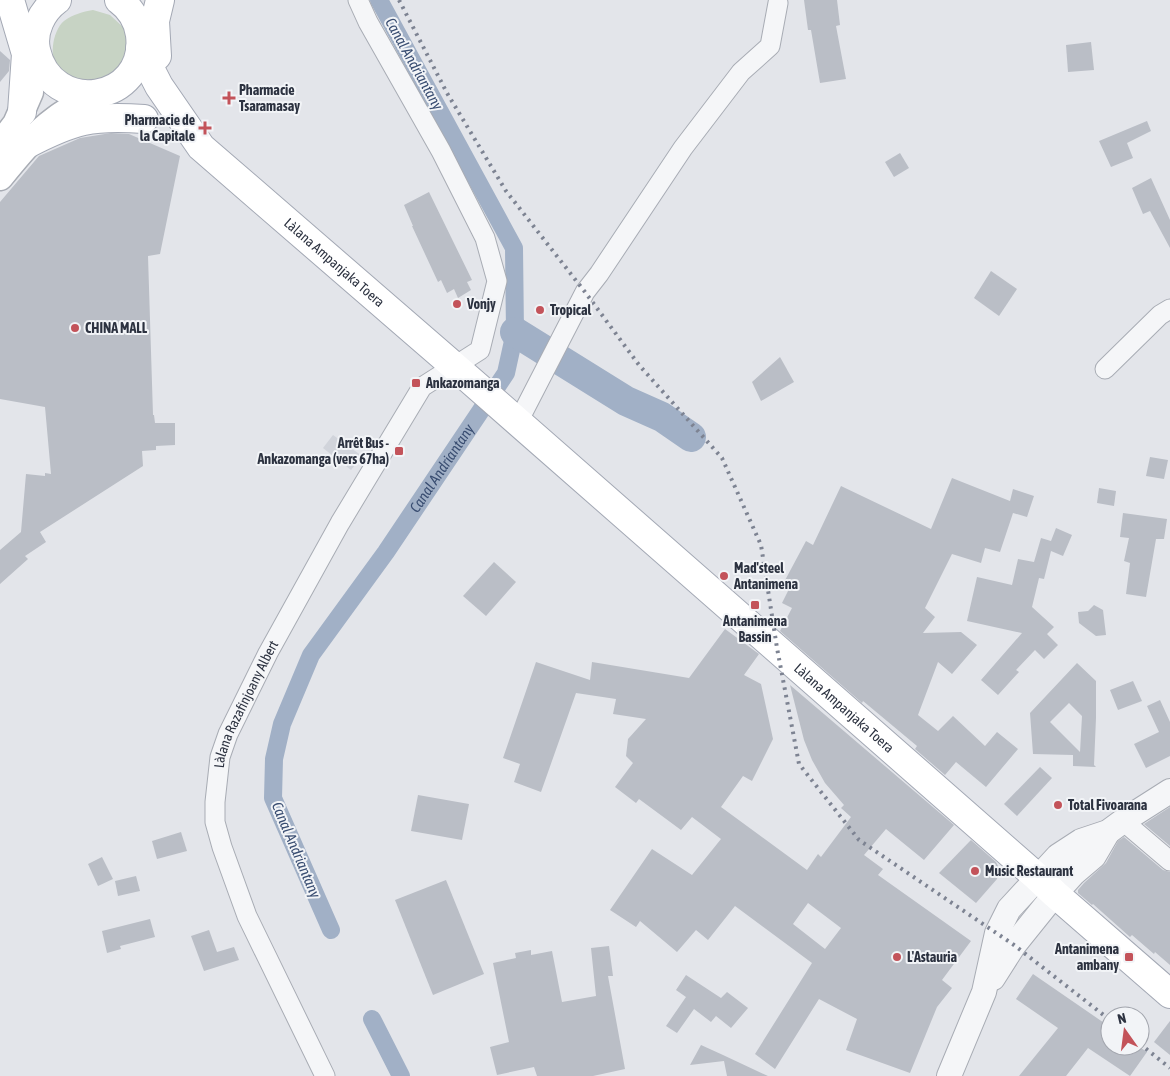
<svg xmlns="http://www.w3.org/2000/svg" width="1170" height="1076" viewBox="0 0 1170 1076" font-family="'Asap Condensed',sans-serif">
<rect width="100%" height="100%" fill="#e3e5ea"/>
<polygon fill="#d1d4db" points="333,435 362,456 351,470 323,448"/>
<path fill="#c7d3c4" d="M 93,10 L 110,15 L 123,27 L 129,43 L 119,75 L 88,87 C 79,82 68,78 60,71 C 48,61 52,31 64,21 C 74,14 82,12 93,10 Z"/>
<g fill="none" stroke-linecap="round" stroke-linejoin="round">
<g stroke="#a1b0c6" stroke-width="18">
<path id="s1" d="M 331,930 L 273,798 L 274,759 L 282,724 L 311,655 L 386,552 L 506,373 L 515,332 L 514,248 L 379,0"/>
<polyline points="372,1019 401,1076"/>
</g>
<polyline stroke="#a1b0c6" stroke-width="30" points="515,332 626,401 662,417 691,437"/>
</g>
<g fill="#babec6" fill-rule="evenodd">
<polygon points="804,0 837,0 840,25 836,26 846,79 820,83 811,30 808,30"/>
<polygon points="1091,42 1094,70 1068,72 1066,45"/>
<polygon points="0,51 10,60 9,71 0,82"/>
<polygon points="1147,121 1151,131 1127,143 1133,158 1111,167 1099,141"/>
<polygon points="111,133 129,134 180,156 160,254 148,256 153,415 154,415 155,423 175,423 175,445 156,446 156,450 142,451 143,466 40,532 46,542 25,556 28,559 0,584 0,550 21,532 26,474 45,476 45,473 51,474 45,407 0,399 0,202 39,156 80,138"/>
<polygon points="900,153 909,168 894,177 885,162"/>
<polygon points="1151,178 1170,220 1170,248 1150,211 1143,214 1132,188"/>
<polygon points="429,192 472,280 467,282 471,290 458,298 454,289 447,293 441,280 438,282 412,226 413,226 404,205"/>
<polygon points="991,271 1017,289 999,316 974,298"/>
<polygon points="780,357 794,382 761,401 752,382"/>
<polygon points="1150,457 1168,460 1164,479 1146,476"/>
<polygon points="952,478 1010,501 1013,489 1034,496 1027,517 1013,513 1000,552 985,548 981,563 952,554 925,608 935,617 923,633 961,632 977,645 952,674 938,662 918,715 938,731 953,716 985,746 997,732 1018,749 986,787 956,762 945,775 915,749 917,746 863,701 862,703 780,631 792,608 782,603 790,587 783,584 806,541 813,545 841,486 931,529"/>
<polygon points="1099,488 1116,491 1114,506 1097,503"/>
<polygon points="1123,513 1167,519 1164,539 1156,539 1146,597 1126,594 1130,563 1124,561 1129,538 1120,537"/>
<polygon points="1056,528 1072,535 1063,556 1051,551 1044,579 1039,578 1032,607 1054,627 1047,634 1058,645 1044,659 1035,650 1016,670 1019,672 998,695 981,680 1022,633 967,621 977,577 1012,585 1018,559 1034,562 1041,538 1051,541"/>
<polygon points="494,562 516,582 486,616 463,596"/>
<polygon points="1094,605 1103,610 1106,635 1096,636 1079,623 1078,612 1088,611"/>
<path d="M 725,629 L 759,654 L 744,675 L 761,684 L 773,739 L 752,781 L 743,776 L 721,807 L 807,870 L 818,854 L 821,857 L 851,817 L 841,808 L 844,805 L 825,783 L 812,760 L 804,740 L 790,685 L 954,825 L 924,860 L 886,829 L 864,855 L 883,869 L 878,875 L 971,941 L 942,980 L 952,988 L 937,1007 L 910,1073 L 846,1050 L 857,1019 L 819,999 L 775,1069 L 755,1054 L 812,963 L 735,906 L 708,940 L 696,930 L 677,952 L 640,921 L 636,927 L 610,910 L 652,849 L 692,875 L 721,839 L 692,817 L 681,830 L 639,799 L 636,803 L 615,787 L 633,763 L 626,756 L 628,739 L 646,719 L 613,714 L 616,699 L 576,693 L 541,792 L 514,782 L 520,764 L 503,758 L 536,662 L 590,680 L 592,662 L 689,678 ZM 808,903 L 841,928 L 825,949 L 793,924 Z"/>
<path d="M 1077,663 L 1096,681 L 1096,718 L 1094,765 L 1096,767 L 1073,766 L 1073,755 L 1033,754 L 1030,713 ZM 1069,703 L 1082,716 L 1080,752 L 1050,722 Z"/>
<polygon points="1133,681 1142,701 1118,710 1110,690"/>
<polygon points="1160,700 1170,722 1170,756 1146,768 1134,744 1159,732 1147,706"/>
<polygon points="1040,767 1052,778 1017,816 1004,804"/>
<polygon points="418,795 469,804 462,840 411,831"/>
<polygon points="1170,807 1170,846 1144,824"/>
<polygon points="181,832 187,851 157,859 152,841"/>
<polygon points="1124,837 1163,870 1170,872 1170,965 1155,952 1154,954 1132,935 1130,937 1093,904 1092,905 1078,893 1078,890 1084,883 1106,863 1118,841"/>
<polygon points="971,840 996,862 999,868 997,879 976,903 939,873"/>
<polygon points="102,857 113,879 98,886 88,864"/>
<polygon points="136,876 140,891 118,896 115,881"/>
<polygon points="446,880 484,974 433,995 395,900"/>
<polygon points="150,919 155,937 120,946 121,949 107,953 102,931"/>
<polygon points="209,930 217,952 234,947 239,960 204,971 191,936"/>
<polygon points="609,946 613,976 608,976 625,1069 593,1076 537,1076 534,1067 497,1075 490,1047 509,1042 493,963 516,958 515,953 531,950 531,955 552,951 562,1002 596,996 591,948"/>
<polygon points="1033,974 1110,1027 1110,1046 1138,1046 1147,1052 1130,1076 1088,1048 1066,1076 1019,1076 1058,1028 1016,999"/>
<polygon points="686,975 721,998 727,992 748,1008 731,1028 716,1016 711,1022 694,1009 677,1033 666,1026 686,997 676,990"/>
<polygon points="1170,1021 1170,1055 1154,1042"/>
<polygon points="701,1045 723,1055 768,1076 727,1076 724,1061 690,1065"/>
</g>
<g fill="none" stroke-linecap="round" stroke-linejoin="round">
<defs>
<g id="minor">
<polyline points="1105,369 1160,315 1170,309"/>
<polyline points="518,422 585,292 599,274 683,148 741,72 770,46 778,3"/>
<polyline points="1123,821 1170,861"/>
<path id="s2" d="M 325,1076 L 247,916 L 222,847 L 215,822 L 215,802 L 220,757 L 228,734 L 268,653 L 340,523 L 422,387 L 480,350 L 497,281 L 485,238 L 441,151 L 368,22 L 358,0"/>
</g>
<g id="tertiary">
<polyline points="993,978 1014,945 1055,894 1074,873 1094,856 1108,832"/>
<polyline points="949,1076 984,992 997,933 1009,909 1058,856 1081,841 1108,832 1123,821 1170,791"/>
</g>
<g id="secondary">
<polyline points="0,145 16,124 30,92"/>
<path d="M 0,177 C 17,156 34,135 56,119 C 68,110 80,105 91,95"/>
</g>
<g id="primary">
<polyline points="10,0 26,54 22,112"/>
<path d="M 57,0 C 42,11 32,31 36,50 C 51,118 148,103 140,35 C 138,21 130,8 119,0"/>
<path id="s3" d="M 140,49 L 159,86 L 201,147 L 469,379 L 1037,877 L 1055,894 L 1170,994"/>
<polyline points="157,56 155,21 160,0"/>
<path d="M 27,144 C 73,120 92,115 144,119"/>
</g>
</defs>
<use href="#minor" stroke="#a8acb4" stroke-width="21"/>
<use href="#tertiary" stroke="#a8acb4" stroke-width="26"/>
<use href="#secondary" stroke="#a8acb4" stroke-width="29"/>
<use href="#primary" stroke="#a3a8b4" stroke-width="30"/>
<use href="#minor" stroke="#f5f6f8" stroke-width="19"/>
<use href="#tertiary" stroke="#f5f6f8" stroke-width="24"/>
<use href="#secondary" stroke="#fff" stroke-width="26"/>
<use href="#primary" stroke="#fff" stroke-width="28"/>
<g stroke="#7d8392" stroke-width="4" stroke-dasharray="2.5 5" stroke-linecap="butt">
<polyline points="399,0 447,93 506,191 585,292 639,365 722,458 761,545 777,648 799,764 859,840 1014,945 1110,1020"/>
<polyline points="1140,1044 1170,1068"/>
</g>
</g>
<g fill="#c3535a" stroke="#f2f4f7" stroke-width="2">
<path d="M226.5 90.5h5v5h5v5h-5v5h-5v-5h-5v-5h5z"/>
<path d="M202.5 120.5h5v5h5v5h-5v5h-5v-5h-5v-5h5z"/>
<circle cx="457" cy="304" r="5"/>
<circle cx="540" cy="310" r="5"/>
<circle cx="75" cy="328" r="5"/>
<rect x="411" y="378" width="10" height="10" rx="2.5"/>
<rect x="394" y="446" width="10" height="10" rx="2.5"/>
<circle cx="724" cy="576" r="5"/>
<rect x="750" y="600" width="10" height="10" rx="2.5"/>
<circle cx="1058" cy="805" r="5"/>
<circle cx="975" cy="871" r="5"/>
<circle cx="897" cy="957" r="5"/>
<rect x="1124" y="952" width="10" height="10" rx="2.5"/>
</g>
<g text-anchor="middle" stroke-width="4" stroke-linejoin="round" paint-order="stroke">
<g font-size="14" font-weight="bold" fill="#2c3240" stroke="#f2f4f7" text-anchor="start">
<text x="239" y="95">Pharmacie<tspan x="239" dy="16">Tsaramasay</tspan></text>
<text x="195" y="125" text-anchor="end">Pharmacie de<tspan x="195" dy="16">la Capitale</tspan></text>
<text x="467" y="309">Vonjy</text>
<text x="550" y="315">Tropical</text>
<text x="85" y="333">CHINA MALL</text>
<text x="426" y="388">Ankazomanga</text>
<text x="389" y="448" text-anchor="end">Arrêt Bus -<tspan x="389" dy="16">Ankazomanga (vers 67ha)</tspan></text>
<text x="734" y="573">Mad'steel<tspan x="734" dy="16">Antanimena</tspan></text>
<text x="755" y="626" text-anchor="middle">Antanimena<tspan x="755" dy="16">Bassin</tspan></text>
<text x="1068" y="810">Total Fivoarana</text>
<text x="985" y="876">Music Restaurant</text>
<text x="1119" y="954" text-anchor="end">Antanimena<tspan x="1119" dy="16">ambany</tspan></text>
<text x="907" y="962">L'Astauria</text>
</g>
<g font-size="14" fill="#2c3240" stroke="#f2f4f7">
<text dy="5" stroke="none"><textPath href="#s3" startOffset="292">Làlana Ampanjaka Toera</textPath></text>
<text dy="5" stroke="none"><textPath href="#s2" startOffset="401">Làlana Razafinjoany Albert</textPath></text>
<text dy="5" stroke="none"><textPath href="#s3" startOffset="969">Làlana Ampanjaka Toera</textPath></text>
</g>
<g font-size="15" font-style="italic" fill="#394d71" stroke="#f2f4f7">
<text transform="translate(414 64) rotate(61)" y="5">Canal Andriantany</text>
<text dy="5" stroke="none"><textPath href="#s1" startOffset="522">Canal Andriantany</textPath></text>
<text transform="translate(296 850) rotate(67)" y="5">Canal Andriantany</text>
</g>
</g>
<g transform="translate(1125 1031) rotate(346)"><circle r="24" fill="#f2f4f7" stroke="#a3a6ae"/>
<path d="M0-4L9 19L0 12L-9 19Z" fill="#c3535a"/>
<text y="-8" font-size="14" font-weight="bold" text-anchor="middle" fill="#2c3240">N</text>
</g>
</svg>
